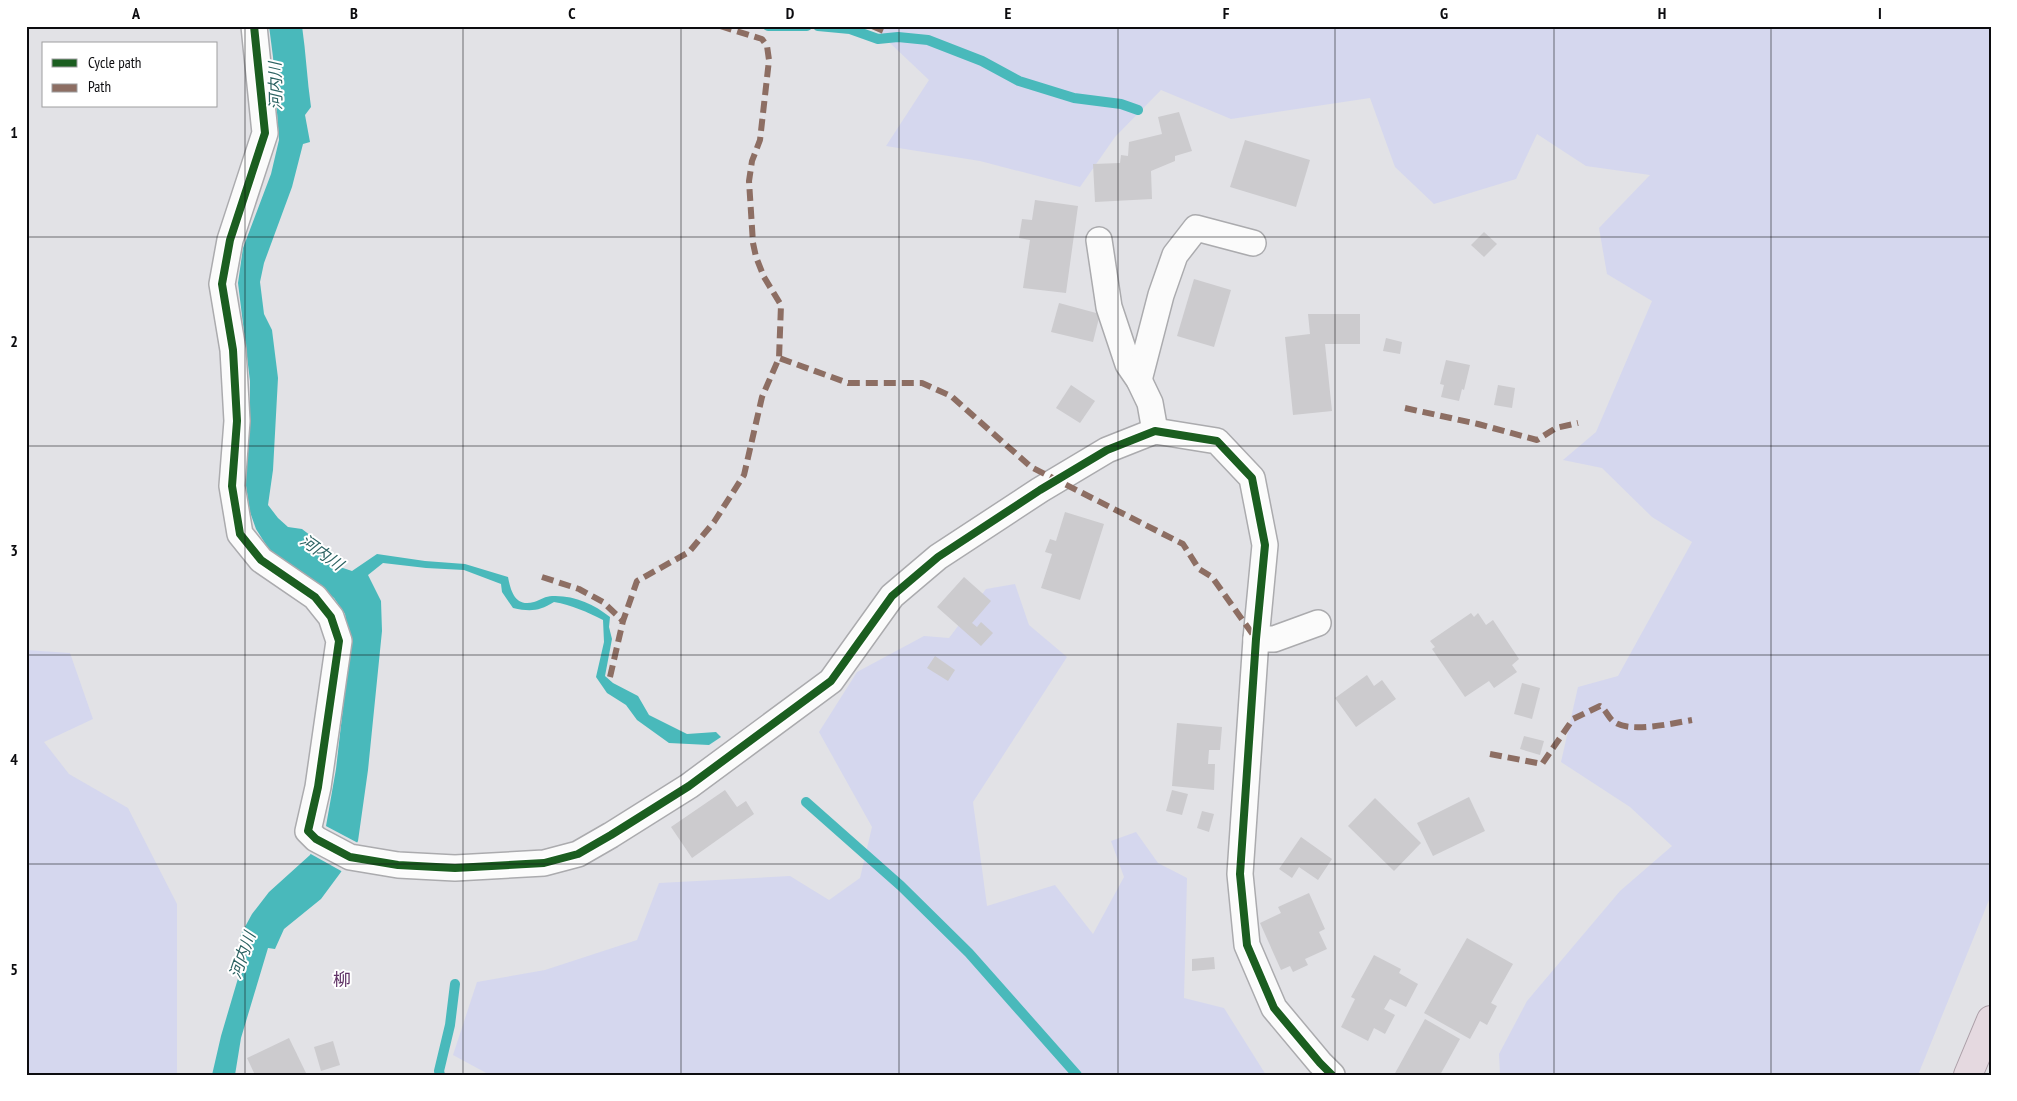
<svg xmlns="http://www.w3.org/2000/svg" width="2017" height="1101" viewBox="0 0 2017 1101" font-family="'PT Sans Narrow','Noto Sans JP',sans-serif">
<rect width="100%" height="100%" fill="#e2e2e6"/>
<g fill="#d5d7ee">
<polygon points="872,26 1991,26 1991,895 1918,1075 1500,1075 1499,1054 1527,1001 1620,891 1672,846 1630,807 1561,762 1578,687 1618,676 1692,542 1652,517 1602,468 1563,460 1596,432 1652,301 1607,274 1599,228 1650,175 1586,166 1537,134 1516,179 1434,204 1395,167 1370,98 1231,119 1161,90 1115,137 1080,187 980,161 886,146 929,80"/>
<polygon points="1015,584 1029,625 1067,657 973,802 987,906 1055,885 1093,934 1124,877 1111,841 1136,832 1158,863 1187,878 1184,998 1224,1008 1266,1075 490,1075 453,1055 477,982 545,970 637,940 659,883 790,876 829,900 860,878 872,827 819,732 857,672 924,636 949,638 986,589"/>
<polygon points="26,650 70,653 93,719 44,742 69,774 128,808 177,904 177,1075 26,1075"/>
</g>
<path fill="#49b9bb" d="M 269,26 L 302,26 C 306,53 307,80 311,107 L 305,115 L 310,142 L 303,144 L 292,187 L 264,263 L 260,282 L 264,314 L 272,330 L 278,378 L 273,470 L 268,505 L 278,518 L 288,527 L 302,529 L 328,549 L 337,566 L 352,571 L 377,554 L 425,561 L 465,564 L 508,577 C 511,593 516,607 534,602 C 540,600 546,596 552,596 C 574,595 594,604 610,617 L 609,627 L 612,639 L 605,676 L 613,683 L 638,696 L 649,715 L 687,734 L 716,732 L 721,737 L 709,745 L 669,743 L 637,720 L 626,705 L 607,693 L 596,677 L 604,642 L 603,620 C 587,612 572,605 554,602 C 539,611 531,612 513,608 L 502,592 L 501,584 L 464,570 L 426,568 L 383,563 L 368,575 L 381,601 L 382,631 L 368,770 L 358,841 L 341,872 L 321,899 L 284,929 L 275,949 L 268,948 L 241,1038 L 235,1075 L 212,1075 L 221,1036 L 249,941 L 240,936 L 252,914 L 269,892 L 310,855 L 326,826 L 336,769 L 344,699 L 348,633 L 345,614 L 334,598 L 270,551 L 256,529 L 250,512 L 246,486 L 246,464 L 250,419 L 250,381 L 238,283 L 243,248 L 271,174 L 279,140 L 273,57 Z"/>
<polygon fill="#e2e2e6" points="324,825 358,843 343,872 309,853"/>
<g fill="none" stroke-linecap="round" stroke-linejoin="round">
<g stroke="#49b9bb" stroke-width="10">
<polyline points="768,26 807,26"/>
<polyline points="818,26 850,29 878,39 898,37 928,40 982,61 1019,81 1074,98 1121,104 1138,110"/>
<polyline points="806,802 901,886 969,953 1077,1075"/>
<polyline points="440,1075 439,1071 450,1025 455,984"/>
</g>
</g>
<g fill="#cccbce">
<polygon points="1179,112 1192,151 1175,156 1175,161 1151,171 1152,199 1095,202 1093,164 1120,163 1121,155 1128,156 1129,142 1162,134 1158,117"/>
<polygon points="1245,140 1310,160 1296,207 1230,187"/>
<polygon points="1035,200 1078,206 1066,293 1023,288 1030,240 1019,238 1022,219 1032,220"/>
<polygon points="1484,232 1497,244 1484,257 1471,245"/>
<polygon points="1194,279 1231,290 1214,347 1177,336"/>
<polygon points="1059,303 1100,314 1093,342 1051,332"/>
<polygon points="1308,314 1360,314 1360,344 1325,344 1332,411 1293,415 1285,337 1310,334"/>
<polygon points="1386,338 1402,342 1400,354 1383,351"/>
<polygon points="1446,360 1470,365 1464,390 1462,389 1459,401 1441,397 1444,385 1440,384"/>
<polygon points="1071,385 1095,401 1080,423 1056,408"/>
<polygon points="1498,385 1515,388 1512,408 1494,405"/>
<polygon points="1065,512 1104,524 1080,600 1041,588 1052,554 1045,552 1050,539 1056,541"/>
<polygon points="964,577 991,601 972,623 977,627 981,622 993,633 981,646 937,607"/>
<polygon points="1471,613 1474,617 1478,613 1486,625 1493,620 1519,659 1512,665 1517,672 1494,688 1489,681 1465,697 1432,649 1435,647 1430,641"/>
<polygon points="935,656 955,670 948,681 927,668"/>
<polygon points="1367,675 1374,686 1382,680 1396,699 1356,727 1335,698"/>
<polygon points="1522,683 1540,688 1532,719 1514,714"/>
<polygon points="1177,723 1222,727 1220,750 1209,750 1208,764 1215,764 1214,790 1172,786"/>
<polygon points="1524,736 1544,741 1540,755 1520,749"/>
<polygon points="725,790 737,807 746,801 754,814 692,858 671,827"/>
<polygon points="1172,790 1188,794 1182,815 1166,811"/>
<polygon points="1469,797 1485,831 1433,856 1417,823"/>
<polygon points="1375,798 1421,843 1394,871 1348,826"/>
<polygon points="1202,811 1214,814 1209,832 1197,828"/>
<polygon points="1301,837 1332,859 1318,880 1299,867 1292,878 1279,869"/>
<polygon points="1309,893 1325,929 1319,932 1327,949 1305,959 1308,965 1293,972 1290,966 1281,970 1260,923 1281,913 1278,907"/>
<polygon points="1467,938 1513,964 1491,1003 1497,1006 1487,1025 1480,1021 1470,1039 1424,1013"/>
<polygon points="1374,955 1401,969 1399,973 1418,984 1406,1007 1390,999 1384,1009 1395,1015 1385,1034 1374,1028 1368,1041 1341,1027 1355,999 1351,997"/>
<polygon points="1214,957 1215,969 1192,971 1192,959"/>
<polygon points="1425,1019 1460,1039 1440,1075 1394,1075"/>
<polygon points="289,1038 307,1075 255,1075 247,1058"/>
<polygon points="333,1041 340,1065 321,1071 314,1047"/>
</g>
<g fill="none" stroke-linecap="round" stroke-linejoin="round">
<defs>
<g id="minor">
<polyline points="254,26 265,133 230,240 222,284 233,350 237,421 232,486 240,534 261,560 315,597 331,617 339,641 318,787 308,831 316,839 350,857 398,865 455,868 544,863 578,854 611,835 689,786 831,681 892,596 938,557 1040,490 1107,450 1155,431 1217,441 1252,478 1265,545 1256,639 1240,874 1247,945 1274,1008 1320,1063 1332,1075"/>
<polyline points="1099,240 1109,307 1128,364 1139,380 1150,403 1155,431"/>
<polyline points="1139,380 1161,295 1175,255 1196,228 1253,243"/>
<polyline points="1256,639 1274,639 1318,623"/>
</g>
<polyline id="motorway" points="1968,1075 1991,1020"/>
</defs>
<use href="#minor" stroke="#ababae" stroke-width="28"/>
<use href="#motorway" stroke="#ac9fa8" stroke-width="30"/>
<use href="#minor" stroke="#fbfbfb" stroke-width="25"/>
<use href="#motorway" stroke="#e5d9e0" stroke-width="28"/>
<g stroke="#8d6e63" stroke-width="6" stroke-dasharray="12 6" stroke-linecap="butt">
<polyline points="720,26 762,39 767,46 769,60 760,140 752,161 749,181 753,243 756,257 764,277 781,305 779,358"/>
<polyline points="872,26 886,32"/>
<polyline points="1405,408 1478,424 1537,440 1556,428 1578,423"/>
<polyline points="542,577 579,589 603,602 623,621"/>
<polyline points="610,677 623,621 637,581 689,552 714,522 744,475 762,397 779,358 848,383 922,383 951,396 1031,467 1183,544 1199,569 1212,577 1256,639"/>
<path d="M 1490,754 L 1542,764 L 1573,719 L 1600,706 C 1606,710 1608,717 1613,721 C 1628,734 1674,723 1692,720"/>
</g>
<defs>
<polyline id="cycleway" points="254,26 265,133 230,240 222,284 233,350 237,421 232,486 240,534 261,560 315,597 331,617 339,641 318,787 308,831 316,839 350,857 398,865 455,868 544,863 578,854 611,835 689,786 831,681 892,596 938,557 1040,490 1107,450 1155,431 1217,441 1252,478 1265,545 1256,639 1240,874 1247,945 1274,1008 1320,1063 1332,1075"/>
</defs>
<use href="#cycleway" stroke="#fff" stroke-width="11"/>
<use href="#cycleway" stroke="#1b5e20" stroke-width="8"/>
</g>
<path fill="none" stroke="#0c0c0f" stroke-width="1" stroke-opacity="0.55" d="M 245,26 L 245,1075M 463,26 L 463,1075M 681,26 L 681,1075M 899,26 L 899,1075M 1118,26 L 1118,1075M 1335,26 L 1335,1075M 1554,26 L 1554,1075M 1771,26 L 1771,1075M 26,237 L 1991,237M 26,446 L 1991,446M 26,655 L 1991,655M 26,864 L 1991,864"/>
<g text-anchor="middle" stroke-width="4" stroke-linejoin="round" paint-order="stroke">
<g font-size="16" font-style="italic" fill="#2c6262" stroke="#fff">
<text transform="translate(275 86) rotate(-91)" y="6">河内川</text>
<text transform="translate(322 552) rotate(36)" y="6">河内川</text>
<text transform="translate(242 955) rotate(-71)" y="6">河内川</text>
</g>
<g font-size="18" fill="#603266" stroke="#fff">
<text x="342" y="986">柳</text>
</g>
</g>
<rect width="2017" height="1101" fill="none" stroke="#ffffff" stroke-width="55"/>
<rect x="42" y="42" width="175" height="65" fill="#ffffff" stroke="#9e9e9f"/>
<rect x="52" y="59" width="25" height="8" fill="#1b5e20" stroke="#9e9e9f"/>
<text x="88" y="68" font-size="15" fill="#0c0c0f">Cycle path</text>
<rect x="52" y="84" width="25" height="8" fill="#8d6e63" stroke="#9e9e9f"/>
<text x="88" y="92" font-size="15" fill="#0c0c0f">Path</text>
<rect x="28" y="28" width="1962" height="1046" fill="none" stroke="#0c0c0f" stroke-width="2"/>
<g font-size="16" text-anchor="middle" font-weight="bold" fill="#0c0c0f">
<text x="136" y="19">A</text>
<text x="354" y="19">B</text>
<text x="572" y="19">C</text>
<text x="790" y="19">D</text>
<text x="1008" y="19">E</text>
<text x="1226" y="19">F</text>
<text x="1444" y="19">G</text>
<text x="1662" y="19">H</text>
<text x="1880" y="19">I</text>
<text x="14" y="138">1</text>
<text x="14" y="347">2</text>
<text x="14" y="556">3</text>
<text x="14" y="765">4</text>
<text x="14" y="975">5</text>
</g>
</svg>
